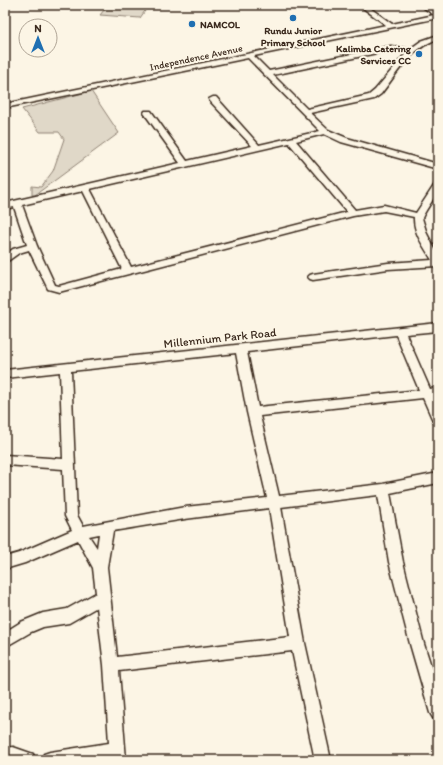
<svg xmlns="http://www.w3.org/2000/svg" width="443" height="765" viewBox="0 0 443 765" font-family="Itim,sans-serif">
<rect width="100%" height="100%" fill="#fcf5e5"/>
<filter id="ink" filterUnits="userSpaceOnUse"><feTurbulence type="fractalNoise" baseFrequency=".025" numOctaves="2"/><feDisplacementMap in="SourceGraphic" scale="8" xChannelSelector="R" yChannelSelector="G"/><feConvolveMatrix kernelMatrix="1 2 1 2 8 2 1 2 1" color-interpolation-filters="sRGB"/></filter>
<g filter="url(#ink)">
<g fill="#e0d8c8" stroke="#8e8173">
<polygon points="108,5 149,5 140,18 100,15"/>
<polygon points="91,91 119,133 35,195 32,195 32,186 41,187 53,171 64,139 59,132 40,132 22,109"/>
</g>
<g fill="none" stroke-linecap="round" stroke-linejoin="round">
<defs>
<g id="minor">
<path d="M 359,5 L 366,5 L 392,24 L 434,15 L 420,5 L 427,5 L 438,12 L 438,18 L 254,56 L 269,71 L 391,46 L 410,49 L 421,41 L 438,35 L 438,39 C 411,48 398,72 381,94 L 374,99 L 310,113 L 328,130 L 347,138 L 438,164 L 438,169 L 341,142 L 324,134 L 296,141 L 355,210 L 384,205 L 416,213 L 435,184 L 438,183 C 438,197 427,206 422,218 L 427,234 L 438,255 L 438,266 L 388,269 L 313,280 L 310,279 L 308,277 L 310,275 L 313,274 L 388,263 L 432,260 C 425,248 413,233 414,217 L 384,211 L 353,216 L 59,292 L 48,289 L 29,250 L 19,253 L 5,263 L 5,255 L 13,249 L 27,245 L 14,207 L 5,209 L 5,203 L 180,163 L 144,113 L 145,111 L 151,111 L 187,161 L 252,146 L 210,101 L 209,99 L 213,97 L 216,97 L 259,145 L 320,131 L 248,58 L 5,108 L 5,104 L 386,25 ZM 391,50 L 407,52 L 375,90 L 369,95 L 307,109 L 273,75 ZM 289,143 L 347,212 L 131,267 L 90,189 ZM 83,191 L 122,269 L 59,286 L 55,285 L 37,246 L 22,205 Z"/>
<path d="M 438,323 L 438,331 L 406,334 L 430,389 L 438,388 L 438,396 L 434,397 L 438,407 L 438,425 L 434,423 L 423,398 L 260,416 L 279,496 L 383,484 L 438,473 L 438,483 L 390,493 L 403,562 L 424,644 L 438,688 L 438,721 L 433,718 L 430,713 L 410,644 L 389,562 L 378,495 L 281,507 L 305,643 L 331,760 L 315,760 L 292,651 L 119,671 L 126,760 L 42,760 L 44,754 L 50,752 L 109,743 L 104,665 L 97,607 L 69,623 L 43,627 L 31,632 L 5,647 L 5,632 L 21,622 L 43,613 L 67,609 L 96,593 L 93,568 L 78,540 L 25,563 L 5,569 L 5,557 L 19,553 L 72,530 L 65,516 L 63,469 L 5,465 L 5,455 L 63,459 L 60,372 L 5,378 L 5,370 ZM 396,335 L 419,390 L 258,407 L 247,352 ZM 236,353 L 247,412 L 267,498 L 185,507 L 83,526 L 77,515 L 71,371 ZM 269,508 L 290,637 L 117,657 L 107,567 L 113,531 L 185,519 ZM 99,534 L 97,548 L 89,536 Z"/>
<polygon points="13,747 33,754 35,760 5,760 5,748"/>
</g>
</defs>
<use href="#minor" stroke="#3b2a1e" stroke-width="3"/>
<use href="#minor" fill="#fcf5e5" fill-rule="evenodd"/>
</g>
</g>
<g fill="#1f6fb2" stroke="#fcf5e5" stroke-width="1.5">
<circle cx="293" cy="18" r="4"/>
<circle cx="192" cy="24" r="4"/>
<circle cx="419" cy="54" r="4"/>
</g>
<g text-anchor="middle" stroke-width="4" stroke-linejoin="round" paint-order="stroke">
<g font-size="10" font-weight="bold" fill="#3b2a1e" stroke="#fcf5e5" text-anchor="start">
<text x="200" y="28">NAMCOL</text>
<text x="293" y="34" text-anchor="middle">Rundu Junior<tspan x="293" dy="12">Primary School</tspan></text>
<text x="411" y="52" text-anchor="end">Kalimba Catering<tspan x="411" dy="12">Services CC</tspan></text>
</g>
<g font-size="10" fill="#3b2a1e" stroke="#fcf5e5">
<text transform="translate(196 57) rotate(-12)" y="4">Independence Avenue</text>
</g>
<g font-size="12" fill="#3b2a1e" stroke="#fcf5e5">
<text transform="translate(220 338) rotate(-6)" y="4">Millennium Park Road</text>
</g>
</g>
<rect width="443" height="765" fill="none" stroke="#fcf5e5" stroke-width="20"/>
<rect x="10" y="10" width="423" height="745" fill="none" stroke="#3b2a1e" stroke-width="1.5" filter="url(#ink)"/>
<g transform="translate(38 38)"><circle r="19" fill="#fcf5e5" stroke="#afa495"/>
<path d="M0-3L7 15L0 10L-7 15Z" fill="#1f6fb2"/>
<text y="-6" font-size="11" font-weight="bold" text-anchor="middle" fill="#3b2a1e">N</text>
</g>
</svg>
